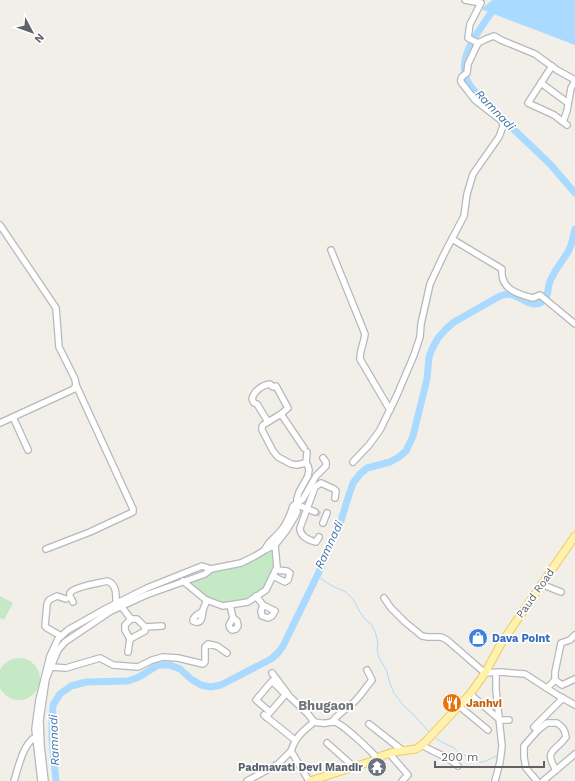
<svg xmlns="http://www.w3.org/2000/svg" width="575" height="781" viewBox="0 0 575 781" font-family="'Work Sans',sans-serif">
<rect width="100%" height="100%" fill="#f1efe8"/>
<g fill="#c5e8c5">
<polygon points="275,545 277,567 266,590 248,602 223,606 206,600 183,581"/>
<polygon points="0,596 13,603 4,620 0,618"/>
<circle cx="19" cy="679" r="21"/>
</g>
<polygon fill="#aadaff" points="492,0 575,0 575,45 483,10 483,8"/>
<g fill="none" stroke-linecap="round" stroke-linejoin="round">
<g stroke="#aadaff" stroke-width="1">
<polyline points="574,233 575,234"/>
<polyline points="317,576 332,586 344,591 349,595 353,599 360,612 364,618 371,624 375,631 378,643 377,649 379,658 387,671 390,684 394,693 403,705 414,715 429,732"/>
<polyline points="435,737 438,740 454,748 459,753 470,757 478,762 483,762 499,755"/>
</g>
<g stroke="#aadaff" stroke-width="7">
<path d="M 491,13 C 479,31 458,56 466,78 C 469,86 475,92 481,98 L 550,164 L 575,193"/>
<path d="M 56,781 L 52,739 L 52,720 L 53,705 L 60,694 L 71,686 L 86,682 L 128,681 L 139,677 L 158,665 L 170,665 L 180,669 L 191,679 L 201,685 L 211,687 L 221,685 L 271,659 L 278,653 L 283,646 L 317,576 L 339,527 L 348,498 L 353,483 L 360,474 L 367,468 L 390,462 L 399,457 L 406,451 L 413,436 L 427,379 L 429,357 L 432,349 L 438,338 L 446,329 L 454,322 L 500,296 C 518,290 519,302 534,304 C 537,304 541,303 543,301 C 548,297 548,290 549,284 C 553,272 561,263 568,252 C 572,245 573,237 575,229"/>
</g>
<polyline stroke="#ccccc8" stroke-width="5.5" stroke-dasharray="5.5 3" stroke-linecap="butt" points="315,512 326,517"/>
<defs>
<g id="minor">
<polyline points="465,0 481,3 470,24 468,38 478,43 486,39 494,36 501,40 535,54 557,70 575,80"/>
<polyline points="552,66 528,103 554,115 567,125"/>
<polyline points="541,83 568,103"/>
<polyline points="563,122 567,111 571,88 575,81"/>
<polyline points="0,225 56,308 59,347 75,379 76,385 74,389 0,423"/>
<path d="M 452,239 L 502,269 C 500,289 517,294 533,298 L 540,295 L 575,324"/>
<path d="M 331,250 L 365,334 C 364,343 360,349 360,359 L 390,410"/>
<polyline points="281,414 304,448"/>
<polyline points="13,417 28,450"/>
<path d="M 353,462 L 369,445 L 380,430 L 397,395 L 414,355 L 420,337 L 421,324 L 430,284 L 444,254 L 464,216 L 467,194 L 473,174 L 499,137 L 503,126 L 502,121 L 475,100 L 461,82 C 460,77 463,76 467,73 L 468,64 L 478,43"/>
<polyline points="306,463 307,452"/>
<polyline points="298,505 315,512"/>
<polyline points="323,523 327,513"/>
<path d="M 319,537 L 316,542 C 308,540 300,536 300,528 L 315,487 L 321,483 L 334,489 L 336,491 L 335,498"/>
<polyline points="46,549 90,532 133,512 133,509 76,385"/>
<path d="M 265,549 C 269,541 271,541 278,534 C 286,526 290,516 293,506 L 303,499 L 316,476 L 326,466 L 326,462 L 323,458"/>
<polyline points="273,576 285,582 288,580 290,573 287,571 276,570"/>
<polyline points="183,581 206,600 223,606 248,602 266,590 277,567 275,545"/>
<polyline points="541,584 561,592"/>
<polyline points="256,596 263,605 275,611 272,616 268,618 262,616 261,611 263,605"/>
<polyline points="384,598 391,608 405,622 422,636 428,637 441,637 447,640 485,673 499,672 525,674 559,696 575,705"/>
<path d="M 73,602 C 72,600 69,596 70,593 C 73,587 100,583 107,581 C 117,584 116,595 116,603"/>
<polyline points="230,605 233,618 237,621 238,626 236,629 232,630 230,628 229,625 233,618"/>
<polyline points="121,606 131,619 137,619 145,627 145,631 130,639 125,630 125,625 131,619"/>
<path d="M 203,611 C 199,614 193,616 193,621 C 203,626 202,615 203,610 C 204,606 206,603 207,600"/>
<polyline points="145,627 162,626"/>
<polyline points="61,636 47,628 45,626 47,604 49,600 57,596 66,599"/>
<polyline points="128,652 130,639"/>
<polyline points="51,667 66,668 100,658 113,665 138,667 152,660 163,657 178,658 203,664 205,662 205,647 208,644 217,646 227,653"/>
<polyline points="272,673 290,697 308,714 314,722"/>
<polyline points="555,680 562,685 575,679"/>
<polyline points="547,688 555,680 555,672 561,643 570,640 575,635"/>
<polyline points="470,694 500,720 509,720"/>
<polyline points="459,706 488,730"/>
<polyline points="264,715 295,740"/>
<polyline points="266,717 285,695 285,694 272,681 256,700 270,712"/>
<path d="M 332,722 C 339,713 345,710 354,702 C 360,697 366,687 372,680 L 367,670"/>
<polyline points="369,724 402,750"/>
<path d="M 538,730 L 547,723 L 557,723 C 563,727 565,730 566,737 C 556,752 543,749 556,770"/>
<polyline points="327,743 354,767"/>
<path d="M 422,745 C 434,753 448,756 458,766"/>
<path d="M 291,751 C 296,736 302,732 314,722 C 317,722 322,724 326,723 C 329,723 332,721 335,722 C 343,724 372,752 378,759"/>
<polyline points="389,753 408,775 402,781"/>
<path d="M 14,781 C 18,769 24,738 39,736"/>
<path d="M 41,781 L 35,729 L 39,700 L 50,656 L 58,639 L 68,630 L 107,608 L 147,588 L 202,566 L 211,569 L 241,563 L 255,556 L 265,550 L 275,545 L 286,531 L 294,518 L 297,512 L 297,499 L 299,492 L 308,476 L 309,470 L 308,466 L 306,463 L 301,464 L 297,465 L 291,464 L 278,457 L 273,451 L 262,430 L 262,427 L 263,425 L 281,414 L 288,408 L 276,386 L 273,387 L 270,384 C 262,385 254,391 252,399 L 254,403 L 257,404 L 268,422"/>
<polyline points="45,781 41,746 40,720 46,679 58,650 65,642 111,611 146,595 205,574 211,569"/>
<polyline points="247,781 278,764 291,751 309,781"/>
<polyline points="495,781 500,762 502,746 496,690 496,673"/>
<polyline points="537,781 526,768 524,757 524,746 538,730 534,727 563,698"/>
<polyline points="543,781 575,754"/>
</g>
<polyline id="major" points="310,781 363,764 378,759 381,756 394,752 416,749 422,745 428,739 470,694 478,683 485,673 502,642 575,536"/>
</defs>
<use href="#minor" stroke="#b5b8bc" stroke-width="8"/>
<use href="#major" stroke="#f2c960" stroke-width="9"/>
<use href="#minor" stroke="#fff" stroke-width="5.5"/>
<use href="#major" stroke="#fff2af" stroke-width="7"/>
</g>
<defs>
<symbol id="shop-disc" viewBox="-11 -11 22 22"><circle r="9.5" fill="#3f7fe0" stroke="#fff"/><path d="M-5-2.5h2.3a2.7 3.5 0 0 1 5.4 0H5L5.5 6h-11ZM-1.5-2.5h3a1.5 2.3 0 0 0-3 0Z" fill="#fff"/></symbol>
<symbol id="restaurant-disc" viewBox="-11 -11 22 22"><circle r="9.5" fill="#e8710a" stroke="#fff"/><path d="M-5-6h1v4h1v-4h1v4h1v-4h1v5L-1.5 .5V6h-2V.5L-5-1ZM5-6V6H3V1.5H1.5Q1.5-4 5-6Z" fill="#fff"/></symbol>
<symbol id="temple-disc" viewBox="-11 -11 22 22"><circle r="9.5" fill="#6b7280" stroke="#fff"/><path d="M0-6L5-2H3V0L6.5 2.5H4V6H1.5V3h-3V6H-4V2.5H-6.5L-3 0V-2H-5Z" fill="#fff"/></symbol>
</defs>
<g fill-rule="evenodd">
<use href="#shop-disc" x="467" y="627" width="22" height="22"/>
<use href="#restaurant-disc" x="441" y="692" width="22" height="22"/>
<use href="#temple-disc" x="366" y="756" width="22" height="22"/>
</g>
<g text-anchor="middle" stroke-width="3.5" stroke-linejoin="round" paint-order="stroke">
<g font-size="11" fill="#5f6368" stroke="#fff">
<text transform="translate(535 593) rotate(-55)" y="4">Paud Road</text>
</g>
<g font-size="11" font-weight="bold" fill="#366cbe" stroke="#fff" text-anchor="start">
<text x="492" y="642">Dava Point</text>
</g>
<g font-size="11" font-weight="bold" fill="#c56008" stroke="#fff" text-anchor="start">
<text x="466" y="707">Janhvi</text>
</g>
<g font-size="11" font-weight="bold" fill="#5b616d" stroke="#fff" text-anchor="end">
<text x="363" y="771">Padmavati Devi Mandir</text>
</g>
<g font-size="12" font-style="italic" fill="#4174aa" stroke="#fff">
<text transform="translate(495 110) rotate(46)" y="4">Ramnadi</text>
<text transform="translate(329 545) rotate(-65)" y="4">Ramnadi</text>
<text transform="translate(54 740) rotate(-92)" y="4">Ramnadi</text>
</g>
<g font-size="13" font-weight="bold" fill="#70757a" stroke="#fff">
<text x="326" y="710">Bhugaon</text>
</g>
</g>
<g transform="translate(32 32) rotate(131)" stroke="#ffffff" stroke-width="3" paint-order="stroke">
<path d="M0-3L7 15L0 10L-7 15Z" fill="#5f6368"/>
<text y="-6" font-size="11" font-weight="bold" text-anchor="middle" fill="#5f6368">N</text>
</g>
<path d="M435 761v6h109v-6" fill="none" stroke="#5f6368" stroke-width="2"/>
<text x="441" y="761" font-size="12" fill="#5f6368" stroke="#ffffff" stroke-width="3" paint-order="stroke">200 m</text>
</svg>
